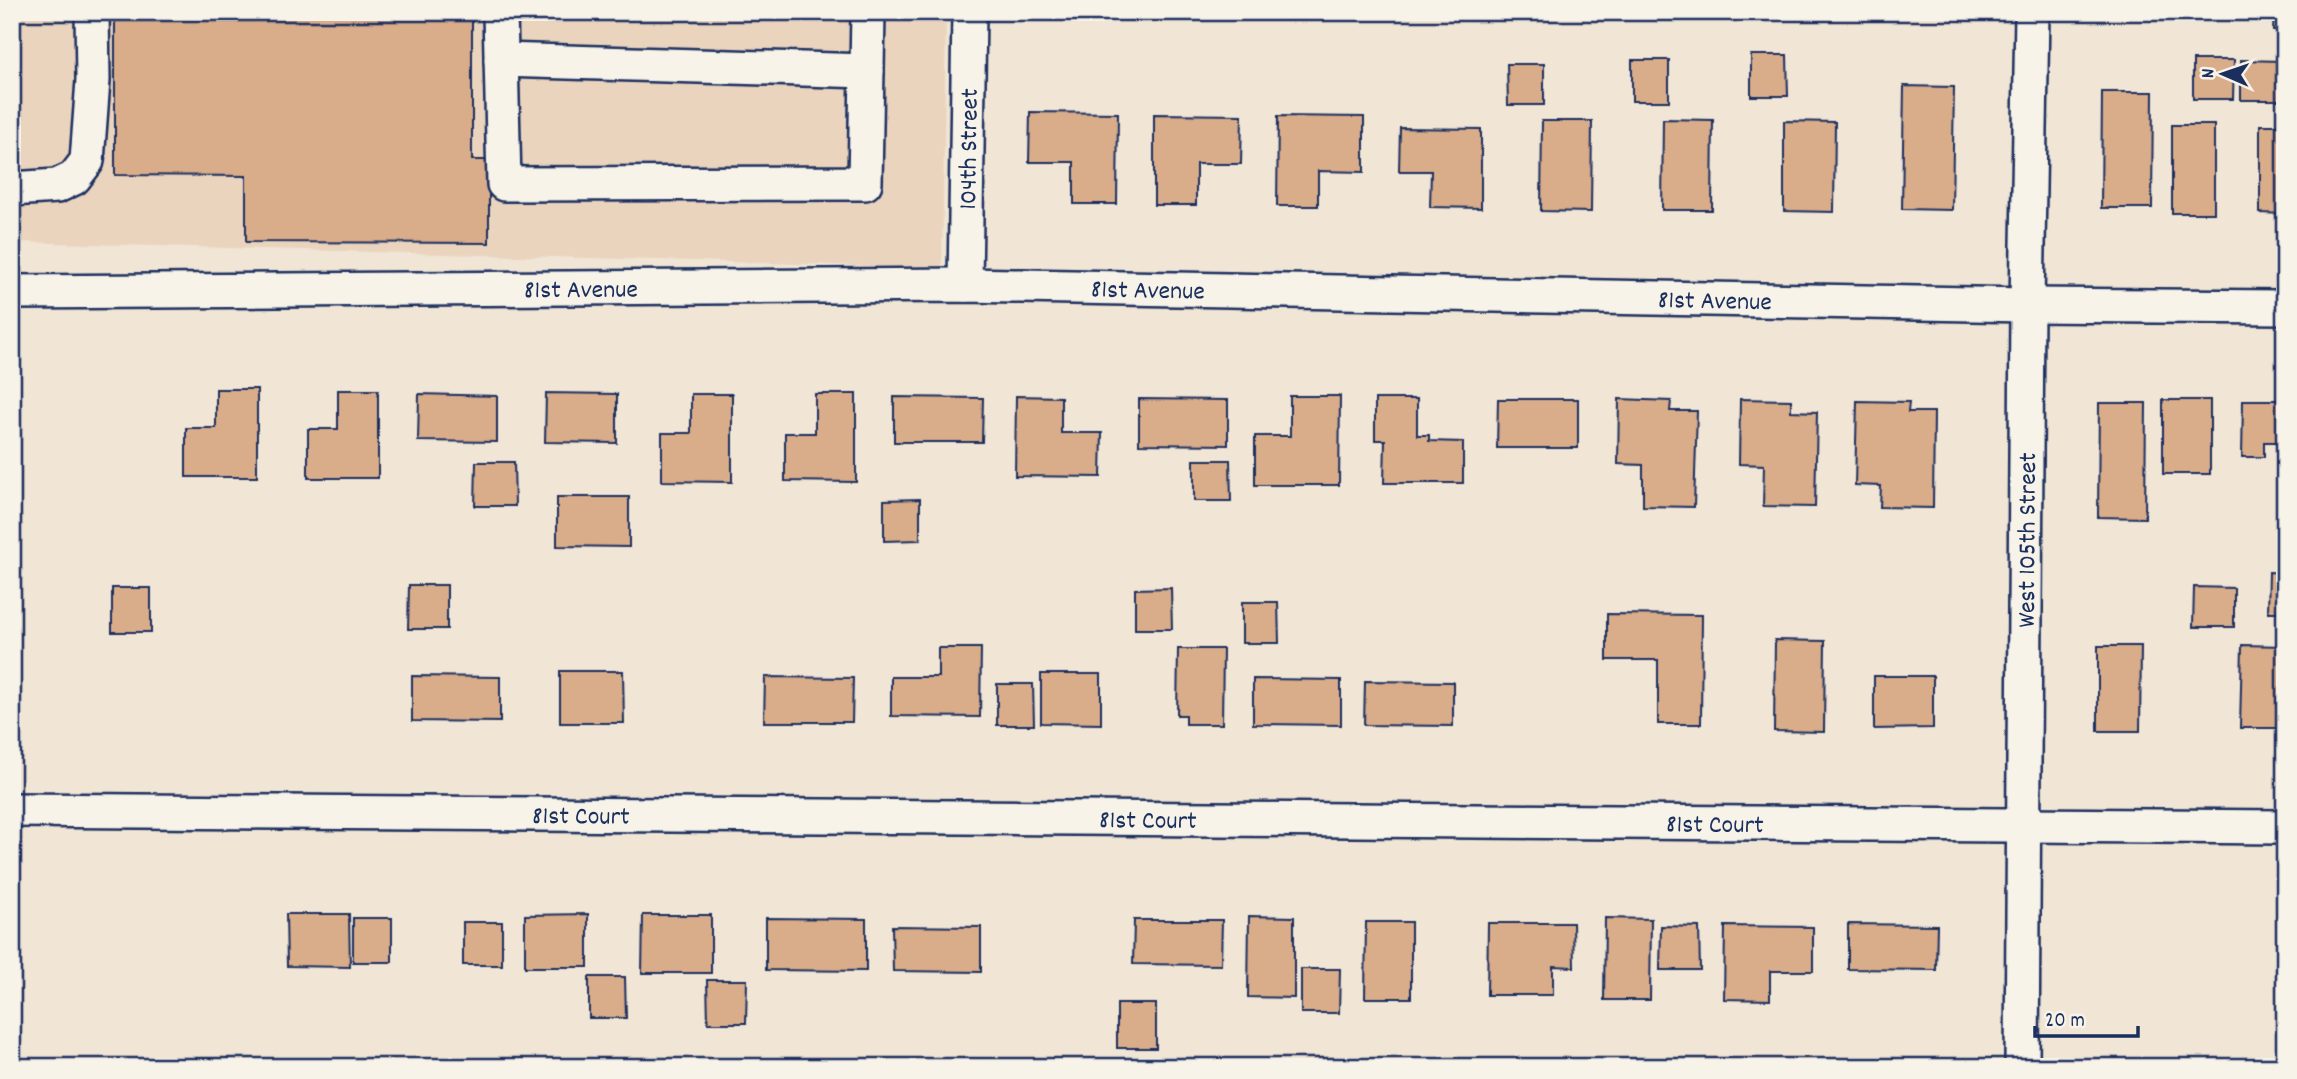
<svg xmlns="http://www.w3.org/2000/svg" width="2297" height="1079" viewBox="0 0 2297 1079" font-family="Dekko,sans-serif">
<rect width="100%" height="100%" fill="#f1e5d5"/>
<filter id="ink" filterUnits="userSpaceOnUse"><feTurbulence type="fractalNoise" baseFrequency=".0143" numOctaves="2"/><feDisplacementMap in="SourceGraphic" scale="14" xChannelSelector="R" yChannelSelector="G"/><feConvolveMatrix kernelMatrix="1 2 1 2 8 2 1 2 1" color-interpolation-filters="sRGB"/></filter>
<g filter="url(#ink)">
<polygon fill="#ead4be" points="21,12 946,12 942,268 18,242"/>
<g fill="#d9ac8a" stroke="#1b2f5e" stroke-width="2">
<polygon points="115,12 472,12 472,160 489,160 489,243 246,242 246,176 115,175"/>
<polygon points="2274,12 2285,12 2285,30 2273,30"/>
<polygon points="1751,55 1787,55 1788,96 1751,96"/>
<rect x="1632" y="60" width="37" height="41"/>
<polygon points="2193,60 2234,60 2233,99 2193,99"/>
<polygon points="2241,60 2282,61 2281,100 2241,100"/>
<polygon points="1507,64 1544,64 1544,105 1508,105"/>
<polygon points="1904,86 1954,87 1952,210 1902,209"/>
<polygon points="2102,92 2153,92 2152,208 2101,208"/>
<polygon points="1030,112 1118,113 1117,204 1074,204 1074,162 1029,162"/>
<polygon points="1154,114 1242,115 1241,164 1196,164 1196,205 1154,205"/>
<polygon points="1278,116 1364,117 1364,172 1318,171 1318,206 1277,206"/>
<polygon points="1663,119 1713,120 1712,210 1662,210"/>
<polygon points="1542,121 1592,121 1591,212 1541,211"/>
<polygon points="1784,121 1835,122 1834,212 1784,211"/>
<rect x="2172" y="125" width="42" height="88"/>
<polygon points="2260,125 2285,125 2285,214 2260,213"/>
<polygon points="1400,128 1481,129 1481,208 1430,207 1431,171 1399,171"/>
<polygon points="216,389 257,389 257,477 186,477 186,428 216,428"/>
<polygon points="338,390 378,390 378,478 308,478 308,429 338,429"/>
<polygon points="546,393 617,394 617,443 545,442"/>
<polygon points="419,394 497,396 497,442 418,441"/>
<polygon points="691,394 732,394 732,482 662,481 662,433 691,433"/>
<polygon points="815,394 856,394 856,482 785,481 785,433 815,433"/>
<polygon points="1016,396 1061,397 1061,433 1102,433 1101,477 1015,476"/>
<polygon points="1290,396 1340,396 1339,485 1255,485 1255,436 1290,436"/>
<polygon points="894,397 983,398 982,442 894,442"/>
<polygon points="1139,399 1228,400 1228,445 1139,444"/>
<polygon points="1375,399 1417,399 1417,435 1429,435 1429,441 1463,442 1463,483 1384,483 1385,440 1375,440"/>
<polygon points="1498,399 1578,399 1578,448 1497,448"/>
<polygon points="1619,399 1671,401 1670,411 1697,411 1694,507 1643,506 1643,465 1618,464"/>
<polygon points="1740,399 1791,400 1791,411 1817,412 1815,507 1763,506 1764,465 1739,464"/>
<rect x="2163" y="400" width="47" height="74"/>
<polygon points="2243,400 2285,400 2285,442 2264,442 2264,457 2242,457"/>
<polygon points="1857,401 1909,402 1908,412 1934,412 1933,508 1880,507 1881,486 1855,485"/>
<polygon points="2099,403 2146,403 2145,518 2098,517"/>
<polygon points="1194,460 1230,460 1231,501 1194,501"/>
<polygon points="476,462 514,462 515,506 475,506"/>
<polygon points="557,497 629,497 629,547 557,546"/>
<polygon points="920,499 920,540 884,541 884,500"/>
<rect x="2276" y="521" width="9" height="32"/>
<polygon points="2269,572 2285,573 2285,612 2268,612"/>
<polygon points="409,585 447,585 447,629 408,629"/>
<polygon points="2194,587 2234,588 2234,627 2193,627"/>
<rect x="112" y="588" width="39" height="44"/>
<polygon points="1171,588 1172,629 1135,629 1135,589"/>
<polygon points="1242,602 1278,602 1279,643 1242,643"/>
<polygon points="1607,614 1702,615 1701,724 1658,724 1658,660 1607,660"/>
<polygon points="1775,640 1825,641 1824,732 1774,731"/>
<polygon points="2242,645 2285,646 2285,728 2240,728"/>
<polygon points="2098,646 2141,646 2140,731 2098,731"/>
<polygon points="938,648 981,648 980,717 891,716 891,677 938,677"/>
<polygon points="1178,649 1223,649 1222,724 1186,724 1186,715 1177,715"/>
<polygon points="560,671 623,671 624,723 560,723"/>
<polygon points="1041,674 1101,674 1101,724 1041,723"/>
<polygon points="412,676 500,677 500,722 412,721"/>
<polygon points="1874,676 1933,676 1933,728 1874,729"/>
<polygon points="765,677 853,678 852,722 764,722"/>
<polygon points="1253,679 1341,680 1341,725 1253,724"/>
<polygon points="1365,681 1453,682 1453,726 1364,725"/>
<polygon points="997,684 1033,684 1034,725 997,725"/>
<polygon points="286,914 349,914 350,967 287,966"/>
<polygon points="588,914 588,967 525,967 525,915"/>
<polygon points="643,915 711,915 711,973 642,973"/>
<polygon points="1249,916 1294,917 1294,998 1248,997"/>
<rect x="353" y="918" width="39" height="44"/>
<polygon points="766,918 866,919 866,971 766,970"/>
<polygon points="1605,918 1651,919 1650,1000 1604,1000"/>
<polygon points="1134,920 1222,920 1221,965 1133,964"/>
<rect x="463" y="922" width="39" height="43"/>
<polygon points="1366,922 1411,922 1411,998 1365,998"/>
<polygon points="1488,923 1573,923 1574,967 1553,966 1553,995 1487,995"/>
<polygon points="1848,924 1937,925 1936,970 1848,969"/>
<polygon points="892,926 981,927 981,972 893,971"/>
<polygon points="1661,926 1699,927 1700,970 1660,970"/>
<polygon points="1725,926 1813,927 1813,971 1770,971 1770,1000 1724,999"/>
<polygon points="1301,969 1340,969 1339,1013 1301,1013"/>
<polygon points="589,977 625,977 626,1018 589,1018"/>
<polygon points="707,980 747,980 746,1023 708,1023"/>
<rect x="1117" y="1004" width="39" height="44"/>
</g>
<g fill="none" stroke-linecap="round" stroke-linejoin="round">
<defs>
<g id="minor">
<polyline points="500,12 504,184 865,183 868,12"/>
<polyline points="501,60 867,71"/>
<polyline points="12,189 57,186 74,178 87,161 93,80 92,12"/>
<path id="s1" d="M 965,285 L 969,12"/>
<path id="s2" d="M 12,292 L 965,285 L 2027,305 L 2285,307"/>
<path id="s3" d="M 12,810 L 2285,827"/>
<path id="s4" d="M 2022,1067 L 2027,305 L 2032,12"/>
</g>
</defs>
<use href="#minor" stroke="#1b2f5e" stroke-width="38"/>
<use href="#minor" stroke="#f7f3e8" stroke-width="33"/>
</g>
</g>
<g text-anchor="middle" stroke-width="6" stroke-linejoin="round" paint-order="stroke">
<g font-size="26" fill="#1b2f5e" stroke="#f7f3e8">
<text dy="9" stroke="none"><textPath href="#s1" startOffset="136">104th Street</textPath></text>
<text dy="9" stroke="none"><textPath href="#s2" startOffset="569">81st Avenue</textPath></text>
<text dy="9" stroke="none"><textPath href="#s2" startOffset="1136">81st Avenue</textPath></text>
<text dy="9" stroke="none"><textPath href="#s2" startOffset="1703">81st Avenue</textPath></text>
<text dy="9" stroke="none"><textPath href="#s4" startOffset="527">West 105th Street</textPath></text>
<text dy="9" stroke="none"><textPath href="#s3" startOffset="569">81st Court</textPath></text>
<text dy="9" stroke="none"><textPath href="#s3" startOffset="1136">81st Court</textPath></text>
<text dy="9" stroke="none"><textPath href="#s3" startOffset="1703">81st Court</textPath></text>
</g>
</g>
<rect width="2297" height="1079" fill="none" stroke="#f7f3e8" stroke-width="42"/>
<rect x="21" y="21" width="2255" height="1037" fill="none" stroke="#1b2f5e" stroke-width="2.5" filter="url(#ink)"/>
<g transform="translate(2223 74) rotate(272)" stroke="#f7f3e8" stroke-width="5" paint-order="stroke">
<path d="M0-5L12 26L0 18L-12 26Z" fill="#1b2f5e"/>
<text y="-10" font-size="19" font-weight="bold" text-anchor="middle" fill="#1b2f5e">N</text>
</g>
<path d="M2035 1026v10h103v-10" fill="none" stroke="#1b2f5e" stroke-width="3.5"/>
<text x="2045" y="1026" font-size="21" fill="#1b2f5e" stroke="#f7f3e8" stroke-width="5" paint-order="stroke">20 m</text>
</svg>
